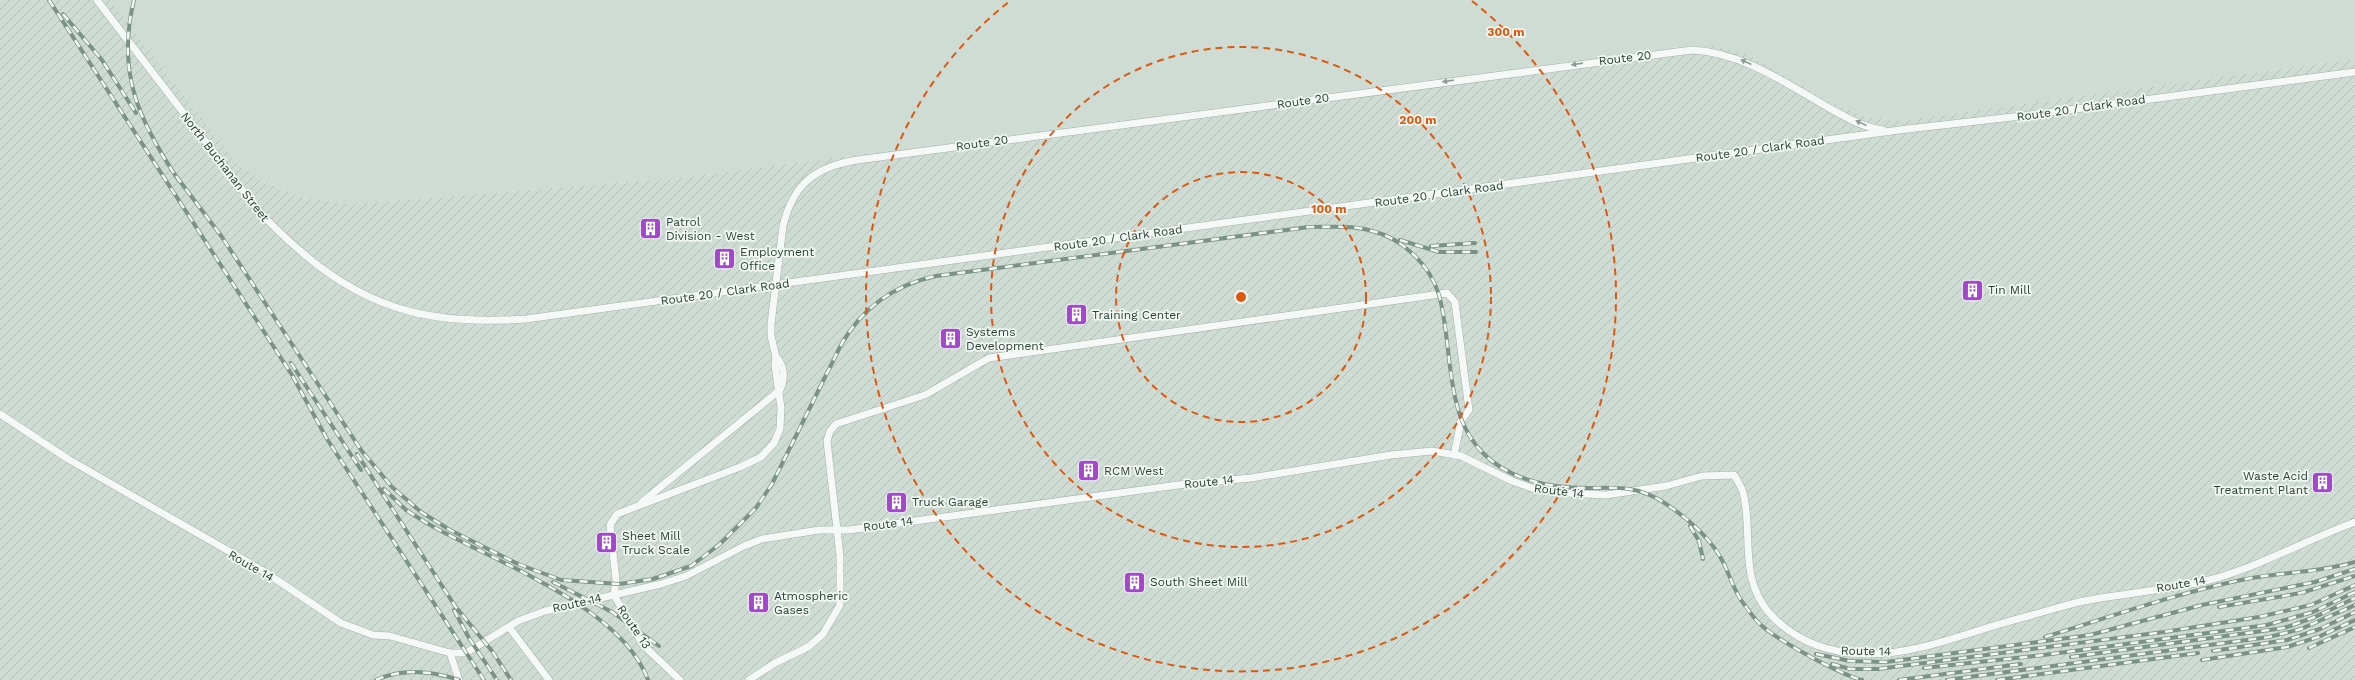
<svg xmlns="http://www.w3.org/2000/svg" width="2355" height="680" viewBox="0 0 2355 680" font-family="'Work Sans',sans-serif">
<defs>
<pattern id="industrial-furrows" width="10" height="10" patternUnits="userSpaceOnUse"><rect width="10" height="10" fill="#cfdcd4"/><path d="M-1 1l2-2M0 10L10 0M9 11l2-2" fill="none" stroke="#b2beb7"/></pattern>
</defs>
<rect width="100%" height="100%" fill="#e1eae5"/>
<polygon fill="#cfdcd4" points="110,0 2355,0 2355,59 1898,121 1870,118 1833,103 1753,57 1686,46 680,178 350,204 299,197 260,179 237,163"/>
<polygon fill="url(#industrial-furrows)" points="0,0 110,0 237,163 260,179 299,197 350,204 680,178 1686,46 1721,47 1753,57 1833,103 1870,118 1898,121 2355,59 2355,680 0,680"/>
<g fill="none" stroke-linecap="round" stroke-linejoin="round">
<defs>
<g id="minor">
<path d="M 97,0 L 251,201 C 267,222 285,238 305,255 C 374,313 438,325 526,319 L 1899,130 L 2030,115 L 2355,72"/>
<path d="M 0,414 L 68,459 L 265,572 L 341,623 L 373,635 L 390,636 L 450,653 L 466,653 L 518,621 L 545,611 L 661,584 L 686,576 L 744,546 L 762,539 L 819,530 L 849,530 L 1178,485 L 1251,478 L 1391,455 L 1432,451 L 1461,456 L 1512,481 L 1535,489 L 1566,493 L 1606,495 L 1666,486 L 1702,476 L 1734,475 C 1737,480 1741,486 1743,492 C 1754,535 1737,579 1772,616 C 1797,642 1829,653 1865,654 C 1920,655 1972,630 2025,617 C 2044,612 2064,605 2084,601 C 2125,593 2168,590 2209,580 C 2259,567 2306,540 2355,522"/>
<path d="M 642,502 L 780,390 C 785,379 785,366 776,357"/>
<polyline points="509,627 549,680"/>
<polyline points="450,653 459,680"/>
<path d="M 680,680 L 643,645 L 614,595 L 616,580 L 610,525 L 617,514 L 740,467 L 761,457 L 774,443 L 780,429 L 781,408 L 775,365 L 776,357 L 771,336 L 771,324 L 783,226 C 793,184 815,167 857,160 L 1692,50 C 1744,53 1785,83 1829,108 C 1845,117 1864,128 1883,130"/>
<polyline points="749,680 775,663 808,647 823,634 840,605 840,556 827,441 830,431 836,424 925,395 989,358 1447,293 1455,302 1469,410 1461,421 1454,455"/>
</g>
</defs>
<use href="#minor" stroke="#a2b1a9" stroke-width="8"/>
<use href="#minor" stroke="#f4f8f6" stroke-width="7"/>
<defs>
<g id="rail">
<polyline points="49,0 292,375 327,439 484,680"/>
<path d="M 134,0 C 116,73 139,121 179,181"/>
<polyline points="63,14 102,60 136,113"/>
<path d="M 176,176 L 222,237 L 361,450 L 392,487 L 421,512 L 450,530 L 518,564 L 561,580 L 619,584 L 653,579 L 691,566 L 720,544 L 756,508 L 772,484 L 841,345 C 862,308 894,285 936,276 L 1309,227 C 1330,227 1352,225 1372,231 C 1402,238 1430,265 1439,295 C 1446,320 1447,348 1451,374 C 1455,403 1461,431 1483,453 C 1509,480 1551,488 1586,488 C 1617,488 1635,485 1663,502 C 1686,517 1709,536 1722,560 C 1729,573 1733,588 1741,600 C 1747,608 1753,618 1761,625 C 1777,640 1841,675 1862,680"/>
<polyline points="1400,240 1439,252 1476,252"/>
<polyline points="1431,246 1475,243"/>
<polyline points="291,363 361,470"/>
<polyline points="357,454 455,606 492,651 511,680"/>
<path d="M 384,489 L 406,510 L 425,522 C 491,561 621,605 648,680"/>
<polyline points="1690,526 1699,541 1703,559"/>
<polyline points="553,582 612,612 659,646"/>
<polyline points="2219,607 2301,593 2355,576"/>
<polyline points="454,610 469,638 497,680"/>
<path d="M 2045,637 C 2110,617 2174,594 2241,580 C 2278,572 2319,573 2355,562"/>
<polyline points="2309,648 2355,627"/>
<polyline points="2213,651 2287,640 2320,629 2355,612"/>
<polyline points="1816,654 1850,661 1886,662 2090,635 2202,605 2315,582 2355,569"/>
<polyline points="2071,657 2284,628 2315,617 2355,598"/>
<polyline points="2202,660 2287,647 2318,637 2355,620"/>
<polyline points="1832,664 1850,669 1878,669 2164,632 2259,617 2311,605 2355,585"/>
<polyline points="1924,668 2044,655 2267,625 2313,612 2355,592"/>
<path d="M 376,680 C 402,668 432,671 459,680"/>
<polyline points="1899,680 2021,664"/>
<polyline points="1947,680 2269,637 2301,629 2355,605"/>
<polyline points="1997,680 2198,653"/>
</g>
</defs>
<use href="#rail" stroke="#7a9386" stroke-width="4"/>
<use href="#rail" stroke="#f1f7f3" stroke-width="2.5" stroke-dasharray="8" stroke-linecap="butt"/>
</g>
<defs><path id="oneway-solid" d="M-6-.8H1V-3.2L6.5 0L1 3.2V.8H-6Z"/></defs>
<g fill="#8e9c96">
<use href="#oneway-solid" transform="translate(1746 62) rotate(-155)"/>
<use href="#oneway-solid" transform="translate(1577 64) rotate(172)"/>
<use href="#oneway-solid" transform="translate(1448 81) rotate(172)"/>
<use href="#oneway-solid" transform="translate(1861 123) rotate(-155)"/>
</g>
<g fill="none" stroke="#de580e" stroke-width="2" stroke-dasharray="7 5">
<circle cx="1241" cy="297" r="125"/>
<circle cx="1241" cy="297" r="250"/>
<path d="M1472 1A375 375 0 1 1 1010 1"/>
</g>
<defs>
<symbol id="building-square" viewBox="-11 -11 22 22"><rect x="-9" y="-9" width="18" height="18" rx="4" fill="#a447ce" stroke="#f1f7f3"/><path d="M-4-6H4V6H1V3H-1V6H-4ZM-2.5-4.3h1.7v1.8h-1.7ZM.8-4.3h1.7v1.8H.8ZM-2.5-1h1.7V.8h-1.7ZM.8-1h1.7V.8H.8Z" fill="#fff"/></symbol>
</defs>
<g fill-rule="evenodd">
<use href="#building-square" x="638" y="216" width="25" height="25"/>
<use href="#building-square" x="712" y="246" width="25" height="25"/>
<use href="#building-square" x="1960" y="278" width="25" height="25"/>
<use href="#building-square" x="1064" y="302" width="25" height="25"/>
<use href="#building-square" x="938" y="326" width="25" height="25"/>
<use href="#building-square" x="1076" y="458" width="25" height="25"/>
<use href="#building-square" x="2310" y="470" width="25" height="25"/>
<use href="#building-square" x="884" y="490" width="25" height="25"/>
<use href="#building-square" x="594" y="530" width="25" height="25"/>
<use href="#building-square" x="1122" y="570" width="25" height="25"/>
<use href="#building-square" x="746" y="590" width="25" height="25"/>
</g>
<g text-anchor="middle" stroke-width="3.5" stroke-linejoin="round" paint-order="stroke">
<g font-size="12" fill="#294135" stroke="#f1f7f3">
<text transform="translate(1625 58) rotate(-7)" y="4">Route 20</text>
<text transform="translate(1303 101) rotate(-8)" y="4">Route 20</text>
<text transform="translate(2081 108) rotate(-8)" y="4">Route 20 / Clark Road</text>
<text transform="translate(982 143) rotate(-8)" y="4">Route 20</text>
<text transform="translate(1760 149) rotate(-8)" y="4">Route 20 / Clark Road</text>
<text transform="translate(225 167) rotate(52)" y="4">North Buchanan Street</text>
<text transform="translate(1439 194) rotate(-8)" y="4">Route 20 / Clark Road</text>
<text transform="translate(1118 238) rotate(-8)" y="4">Route 20 / Clark Road</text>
<text transform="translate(725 292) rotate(-8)" y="4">Route 20 / Clark Road</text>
<text transform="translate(1209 482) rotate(-6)" y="4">Route 14</text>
<text transform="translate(1559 491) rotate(7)" y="4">Route 14</text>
<text transform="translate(888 524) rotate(-8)" y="4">Route 14</text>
<text transform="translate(251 566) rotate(30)" y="4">Route 14</text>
<text transform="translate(2181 584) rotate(-10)" y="4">Route 14</text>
<text transform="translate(577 603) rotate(-13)" y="4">Route 14</text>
<text transform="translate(634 627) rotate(56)" y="4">Route 13</text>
<text transform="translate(1866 651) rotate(1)" y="4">Route 14</text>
</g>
<g font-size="12" fill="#294135" stroke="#f1f7f3" text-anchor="start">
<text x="666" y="226">Patrol<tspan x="666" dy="14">Division - West</tspan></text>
<text x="740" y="256">Employment<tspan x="740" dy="14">Office</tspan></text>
<text x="1988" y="294">Tin Mill</text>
<text x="1092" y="319">Training Center</text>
<text x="966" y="336">Systems<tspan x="966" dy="14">Development</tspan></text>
<text x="1104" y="475">RCM West</text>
<text x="2308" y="480" text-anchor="end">Waste Acid<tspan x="2308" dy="14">Treatment Plant</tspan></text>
<text x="912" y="506">Truck Garage</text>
<text x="622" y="540">Sheet Mill<tspan x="622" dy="14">Truck Scale</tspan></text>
<text x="1150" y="586">South Sheet Mill</text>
<text x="774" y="600">Atmospheric<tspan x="774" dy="14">Gases</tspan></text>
</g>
</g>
<circle cx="1241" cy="297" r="6" fill="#de580e" stroke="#f1f7f3" stroke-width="2"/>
<g font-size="12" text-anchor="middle" font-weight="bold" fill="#de580e" stroke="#f1f7f3" stroke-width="3.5" stroke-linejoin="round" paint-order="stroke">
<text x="1506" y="36">300 m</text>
<text x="1418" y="124">200 m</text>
<text x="1329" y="213">100 m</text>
</g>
</svg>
